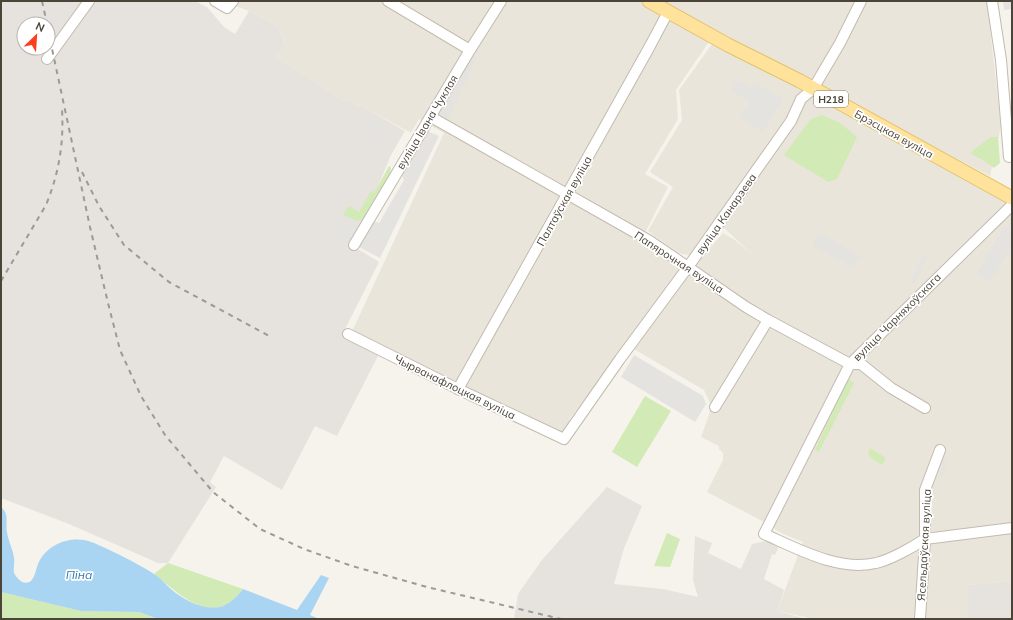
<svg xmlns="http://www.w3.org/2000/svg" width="1013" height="620" viewBox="0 0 1013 620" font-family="Mulish,sans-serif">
<rect width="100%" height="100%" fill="#f6f3ec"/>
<polygon fill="#eae5da" points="221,1 987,1 1001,126 990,176 715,33 676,90 678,119 645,174 668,187 645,233 677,256 696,264 723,233 735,240 753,255 778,267 753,255 724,228 699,257 678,253 648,231 673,187 650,172 682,120 679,90 717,37 810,94 1012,204 1012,581 968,585 968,619 814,619 777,611 803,542 781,533 762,521 707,492 723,460 723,453 719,449 719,446 701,437 709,415 711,405 704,390 627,345 571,417 560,440 350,336 444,133 419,119 411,133 363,107 336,97 320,85 275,57 280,52 285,43 278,27 249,11"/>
<g fill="#e6e2dd" fill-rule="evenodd">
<path d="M 1,1 L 195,1 L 207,7 L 224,27 L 235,34 L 249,11 L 278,27 L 285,44 L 280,52 L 275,57 L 320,85 L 336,97 L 363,107 L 405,131 L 391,155 L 353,246 L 379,262 L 345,329 L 344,336 L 378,356 L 337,436 L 315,426 L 282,490 L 224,456 L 210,482 L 216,487 L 168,563 L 158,563 L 69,524 L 1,498 ZM 24,24 L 48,24 L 48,48 L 24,48 Z"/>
<polygon points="607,487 642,506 624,548 614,584 663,589 698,597 693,580 695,536 712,543 708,553 741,569 752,544 766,541 779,546 775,555 772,554 764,579 784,590 777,611 807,619 514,619 518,594 542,560"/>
<polygon points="1012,581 1012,619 968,619 968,585"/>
</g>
<g fill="#d2eab5">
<polygon points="822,115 840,123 857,137 837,179 828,182 784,155 810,120"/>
<polygon points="991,137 998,137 1000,163 994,168 983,160 971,154 972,151"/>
<polygon points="389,166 391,168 390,175 362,220 357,221 343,215 349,206 359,212 371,191 374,193"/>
<polygon points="848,379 854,383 819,452 815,450"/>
<polygon points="645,396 671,411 637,467 612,452"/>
<polygon points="870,448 886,458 882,465 872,459 868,453"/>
<polygon points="667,533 680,539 670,567 654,566"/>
<path d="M 168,563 L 243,589 C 238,595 232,602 225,605 C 199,617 172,587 154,574 Z"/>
<polygon points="1,592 81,611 139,612 158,619 1,619"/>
</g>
<g fill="#e5e3e0">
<polygon points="1003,1 1012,1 1012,9 1004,10"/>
<polygon points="473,55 477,57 447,122 438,116"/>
<polygon points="738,80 751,88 754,82 783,99 763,132 739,118 749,102 731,91"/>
<polygon points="365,114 383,123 374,141 356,132"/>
<polygon points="425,130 439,136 380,258 357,246 371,220 379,223 404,180 402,176"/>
<polygon points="343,215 357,221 362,220 349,245 332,235"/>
<polygon points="1005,225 1011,232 1012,245 991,282 977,273"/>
<polygon points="818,232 829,238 862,257 852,267 812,246"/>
<polygon points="923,256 927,258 914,284 910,282"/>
<polygon points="634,355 703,396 706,404 695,422 621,377"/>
<polygon points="944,457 948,458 943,476 939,475"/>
</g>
<path fill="#a9d4f2" d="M 1,507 C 10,515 5,521 7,532 C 8,541 13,549 14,558 C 15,563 13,568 14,573 C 16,577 19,580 22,582 C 25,583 29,583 31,581 C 35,577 36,569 38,564 C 47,543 73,534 94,543 C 113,551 137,563 154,574 C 161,578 166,585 172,590 C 185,601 208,613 225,605 C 233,601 238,595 243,589 L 297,610 L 321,575 L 329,578 L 310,615 L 319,619 L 158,619 L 139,612 L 81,611 L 1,592 Z"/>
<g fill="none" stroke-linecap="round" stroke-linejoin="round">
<defs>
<g id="minor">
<polyline points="215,1 227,8 233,1"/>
<polyline points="388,1 470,50"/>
<polyline points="992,1 1001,60 1009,157"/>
<polyline points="47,59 89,1"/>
<polyline points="431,117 650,241 746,307 768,320 850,364 861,364 891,388 925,408"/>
<path d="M 1012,205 L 850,364 L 764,534 C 796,548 839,572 876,563 C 890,560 913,547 925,539 L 1012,528"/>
<polyline points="354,245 470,50 501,1"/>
<polyline points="348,334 458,389 564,439 620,359 688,267 791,121 801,99 813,89 820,77 840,43 861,1"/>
<polyline points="458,389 650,46 668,12"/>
<polyline points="715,407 768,320"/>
<polyline points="920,619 925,539 925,490 940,450"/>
</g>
<polyline id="major" points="649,1 728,45 800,81 1012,198"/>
</defs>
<use href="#minor" stroke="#c2bbae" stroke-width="12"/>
<use href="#major" stroke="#e6c16a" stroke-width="15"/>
<use href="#minor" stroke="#fff" stroke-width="10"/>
<use href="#major" stroke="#ffe39c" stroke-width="13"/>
<g stroke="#9a9a9a" stroke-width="2" stroke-dasharray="5 5" stroke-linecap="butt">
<polyline points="42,1 47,24"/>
<polyline points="48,30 90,227 108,303 120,350 141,396 165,435 213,492 260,529 304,549 352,566 427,587 561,619"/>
<polyline points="82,172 99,206 124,245 169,282 271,337"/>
<path d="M 1,281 L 46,205 C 59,173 64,143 62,109"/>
</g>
</g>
<g text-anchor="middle" stroke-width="3.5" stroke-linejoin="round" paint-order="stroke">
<rect fill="#fff" stroke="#817c74" stroke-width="1" x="814" y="91" width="34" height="16" rx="3"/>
<g font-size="10" font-weight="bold" fill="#4b4439">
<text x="831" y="103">Н218</text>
</g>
<g font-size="11" fill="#4b4439" stroke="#fff">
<text transform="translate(427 122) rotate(-59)" y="4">вуліца Івана Чуклая</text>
<text transform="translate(894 134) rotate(29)" y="4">Брэсцкая вуліца</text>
<text transform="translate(564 201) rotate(-61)" y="4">Палтаўская вуліца</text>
<text transform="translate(726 214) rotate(-55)" y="4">вуліца Канарэева</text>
<text transform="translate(679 262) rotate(33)" y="4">Папярочная вуліца</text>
<text transform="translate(897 317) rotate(-45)" y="4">вуліца Чарняхоўскага</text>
<text transform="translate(455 387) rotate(26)" y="4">Чырванафлоцкая вуліца</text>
<text transform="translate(924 545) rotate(-87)" y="4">Ясельдаўская вуліца</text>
</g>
<g font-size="12" font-style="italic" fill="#2e7ab2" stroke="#fff">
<text x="79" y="579">Піна</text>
</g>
</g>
<rect width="1013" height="620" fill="none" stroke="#4b4439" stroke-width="4"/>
<g transform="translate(36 36) rotate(25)"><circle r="19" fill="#ffffff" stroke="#b7b4b0"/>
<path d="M0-3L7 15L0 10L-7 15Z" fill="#fc3f1d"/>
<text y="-6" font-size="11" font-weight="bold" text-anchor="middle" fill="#4b4439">N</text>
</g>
</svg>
